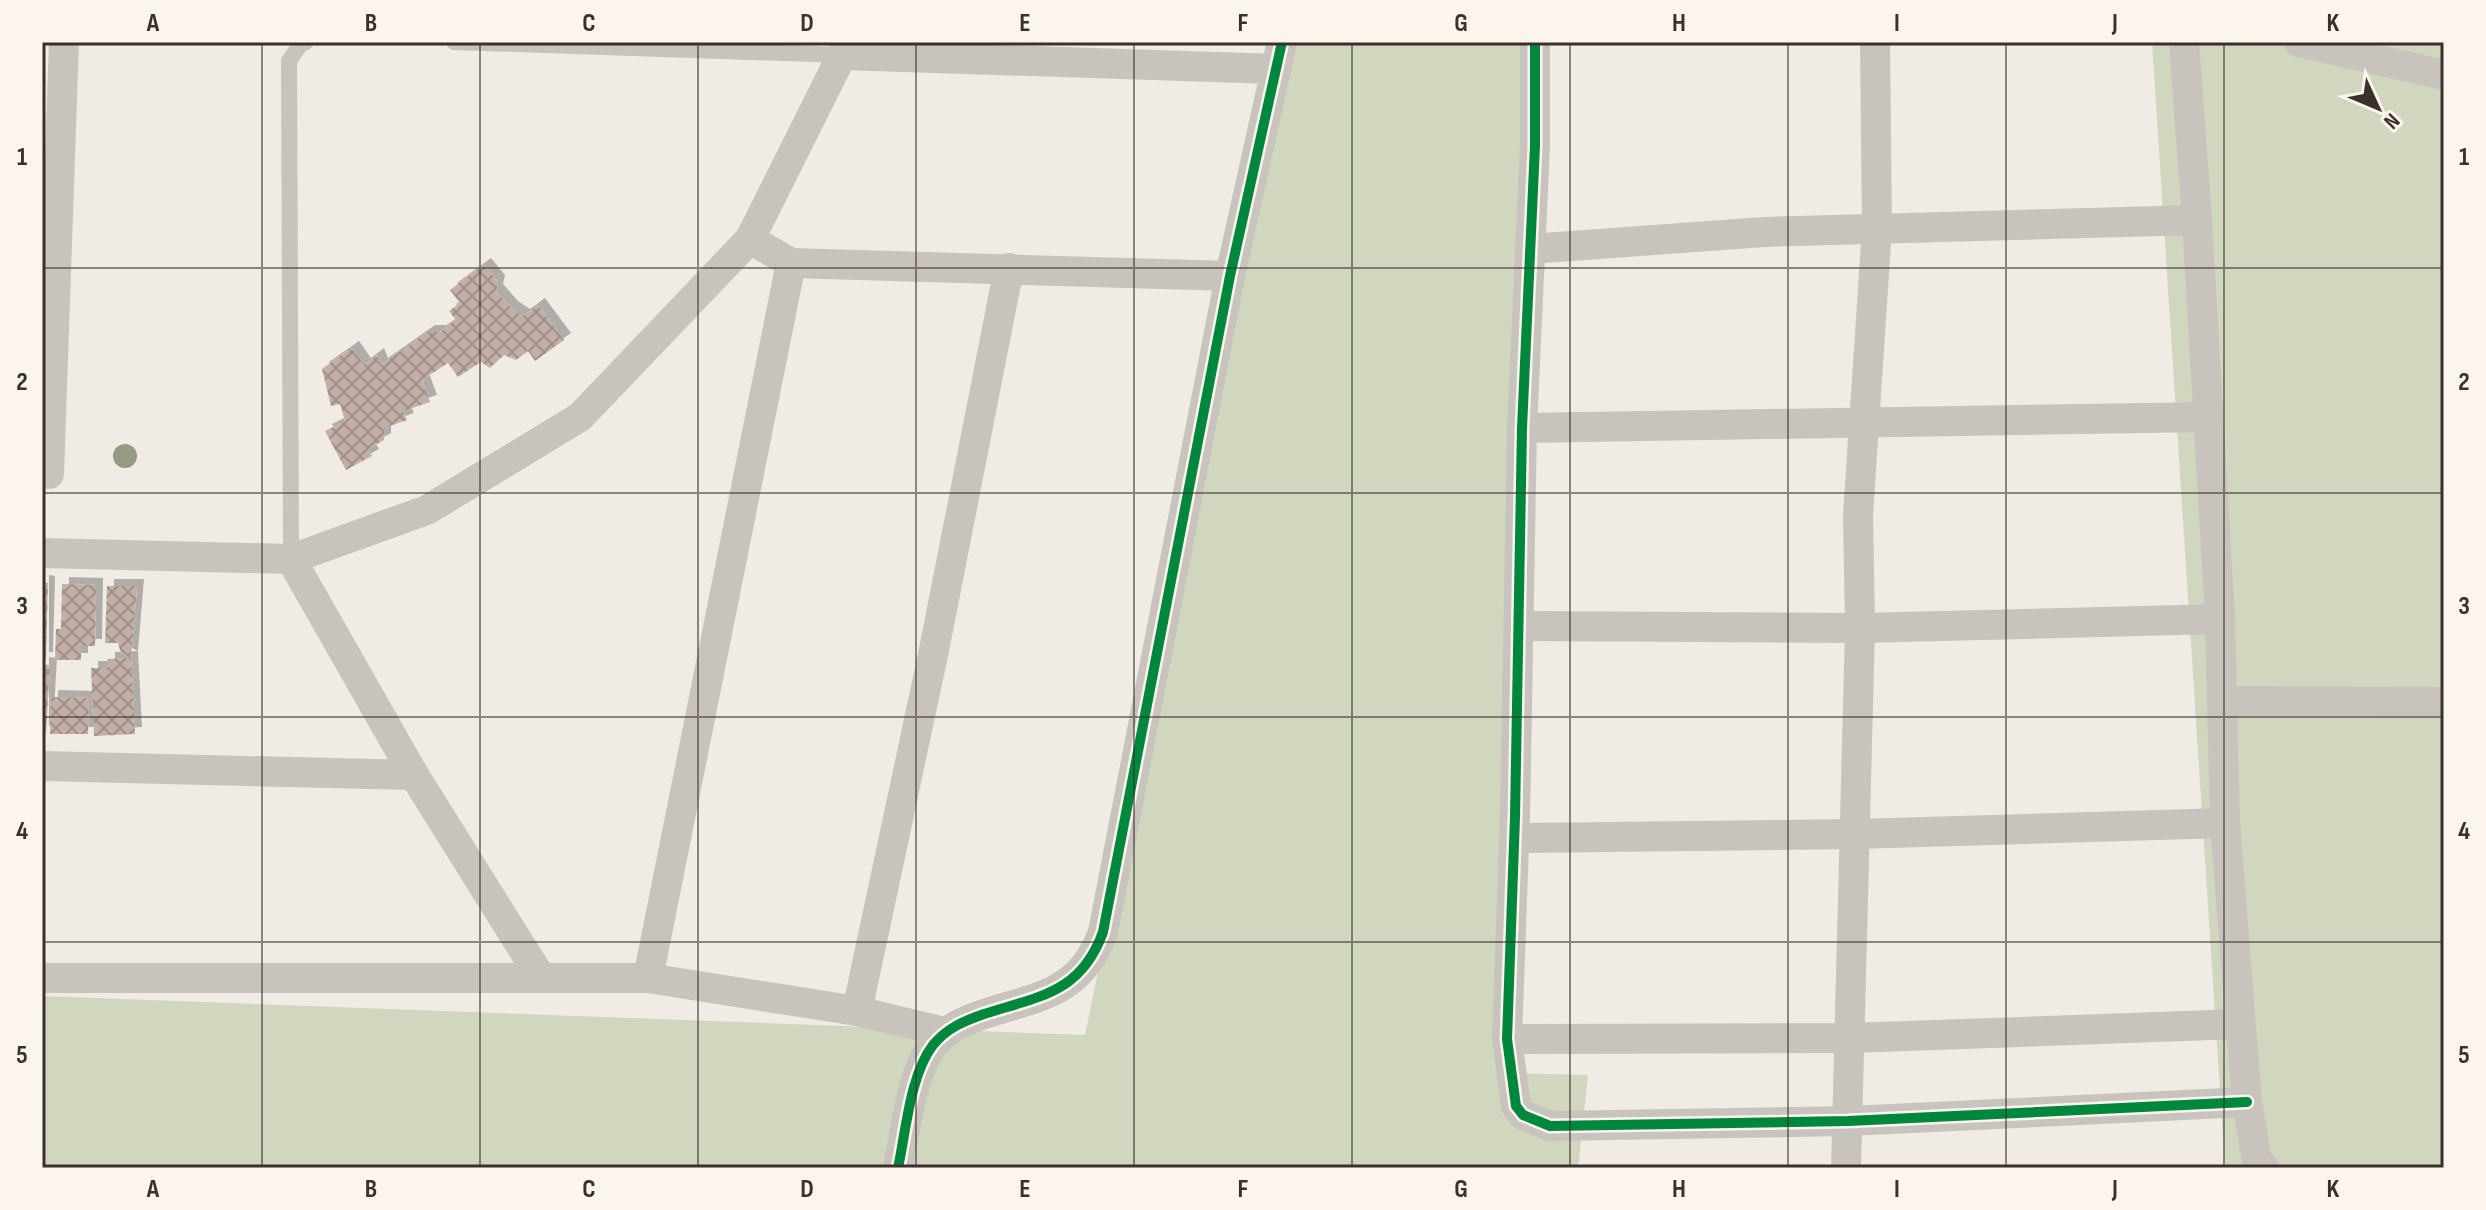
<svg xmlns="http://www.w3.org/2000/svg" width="2486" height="1210" viewBox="0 0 2486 1210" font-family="'Sofia Sans Condensed',sans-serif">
<defs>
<pattern id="building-cross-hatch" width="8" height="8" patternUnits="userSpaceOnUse" patternTransform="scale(2)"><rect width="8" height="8" fill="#c3afa7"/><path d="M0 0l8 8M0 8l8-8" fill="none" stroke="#a08f88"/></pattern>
<filter id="shadow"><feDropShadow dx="7" dy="-7" stdDeviation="0" flood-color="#0004"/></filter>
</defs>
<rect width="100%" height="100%" fill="#f0ebe5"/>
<g fill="#d1d6bf">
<polygon points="1290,42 1531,42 1497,1073 1588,1075 1578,1168 42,1168 42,996 1085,1035"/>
<polygon points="2152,42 2444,42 2444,1168 2225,1168"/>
</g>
<g fill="url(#building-cross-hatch)" filter="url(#shadow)">
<polygon points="484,265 498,282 496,291 511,308 523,316 538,305 564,340 535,361 528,351 516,360 504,355 490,368 481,362 458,377 448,363 422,380 430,402 403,411 407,420 384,428 384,440 368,449 372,456 346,470 325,431 345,421 340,404 331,406 322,369 352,348 364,365 377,355 381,365 428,332 440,332 456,320 449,311 460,303 450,290"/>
<polygon points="42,582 48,583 46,659 42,659"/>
<polygon points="62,584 96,585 95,646 81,646 81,660 55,660 56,629 61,629"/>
<polygon points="107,586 137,586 131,658 135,734 94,736 91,668 108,668 108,659 131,658 121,653 118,643 105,643"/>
<polygon points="42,664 50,665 46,733 42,733"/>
<polygon points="51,697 89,698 88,734 50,734"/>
</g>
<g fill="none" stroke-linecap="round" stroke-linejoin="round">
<g stroke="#c9c3be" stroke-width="16">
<polyline points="454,42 842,55"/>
<polyline points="291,559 289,61 300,45 306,42"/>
</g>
<g stroke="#c9c3be" stroke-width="30">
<polyline points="1535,42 1535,146 1522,428 1515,817 1507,1039 1516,1106 1523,1115 1550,1126 1848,1121 2247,1102"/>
<polyline points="2184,42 2197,220 2220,619 2225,823 2247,1102 2257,1160 2264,1168"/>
<polyline points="2299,42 2444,75"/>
<polyline points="842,55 1276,69"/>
<polyline points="750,239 791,263 1230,276"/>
<polyline points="1530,249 1764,232 2197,220"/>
<polyline points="1522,428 2208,417"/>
<polyline points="49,474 64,42"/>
<polyline points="42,553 291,559 427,510 580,417 750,239 842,55 846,42"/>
<polyline points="291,559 414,775 541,978"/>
<polyline points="1520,626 1860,628 2220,619"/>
<polyline points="2222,701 2444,702"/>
<polyline points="42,766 414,775"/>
<polyline points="1514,838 1855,834 2225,823"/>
<polyline points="42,978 648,978 857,1011 945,1032"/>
<polyline points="648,978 791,263"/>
<polyline points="857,1011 934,650 1009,268"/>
<polyline points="1507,1039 1850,1038 2240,1024"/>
<path d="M 898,1168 C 906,1131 910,1075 933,1045 C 947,1028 964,1021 984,1014 C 1040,996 1081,993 1103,932 L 1230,276 L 1282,42"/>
<polyline points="1846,1168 1860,628 1858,515 1877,228 1875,42"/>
</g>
<defs>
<g id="cycleway">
<polyline points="1535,42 1535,146 1522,428 1515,817 1507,1039 1516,1106 1523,1115 1550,1126 1848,1121 2247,1102"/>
<path d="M 898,1168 C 906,1131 910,1075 933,1045 C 947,1028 964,1021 984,1014 C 1040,996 1081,993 1103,932 L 1230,276 L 1282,42"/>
</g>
</defs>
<use href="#cycleway" stroke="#fbf5ee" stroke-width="15"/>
<use href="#cycleway" stroke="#00873e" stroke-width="10"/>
</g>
<circle fill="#959b80" cx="125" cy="456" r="12"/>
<path fill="none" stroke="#3b302b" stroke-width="2" stroke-opacity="0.55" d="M 262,42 L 262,1168M 480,42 L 480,1168M 698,42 L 698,1168M 916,42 L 916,1168M 1134,42 L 1134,1168M 1352,42 L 1352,1168M 1570,42 L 1570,1168M 1788,42 L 1788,1168M 2006,42 L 2006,1168M 2224,42 L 2224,1168M 42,268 L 2444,268M 42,493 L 2444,493M 42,717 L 2444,717M 42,942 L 2444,942"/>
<rect width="2486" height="1210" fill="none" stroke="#fbf5ee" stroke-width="88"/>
<g transform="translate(2378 108) rotate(134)" stroke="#fbf5ee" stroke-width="6" paint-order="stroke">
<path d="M0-6L14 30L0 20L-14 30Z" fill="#3b302b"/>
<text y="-12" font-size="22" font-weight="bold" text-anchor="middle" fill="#3b302b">N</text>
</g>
<rect x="44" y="44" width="2398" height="1122" fill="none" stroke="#3b302b" stroke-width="3"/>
<g font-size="26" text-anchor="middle" font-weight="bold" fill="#3b302b">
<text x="153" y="31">A</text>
<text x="371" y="31">B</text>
<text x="589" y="31">C</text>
<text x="807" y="31">D</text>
<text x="1025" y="31">E</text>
<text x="1243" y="31">F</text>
<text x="1461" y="31">G</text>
<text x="1679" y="31">H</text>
<text x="1897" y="31">I</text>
<text x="2115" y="31">J</text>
<text x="2333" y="31">K</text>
<text x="22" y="165">1</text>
<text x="2464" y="165">1</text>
<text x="22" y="390">2</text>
<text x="2464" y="390">2</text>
<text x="22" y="614">3</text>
<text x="2464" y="614">3</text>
<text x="22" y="839">4</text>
<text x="2464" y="839">4</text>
<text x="22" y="1063">5</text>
<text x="2464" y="1063">5</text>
<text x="153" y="1197">A</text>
<text x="371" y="1197">B</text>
<text x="589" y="1197">C</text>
<text x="807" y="1197">D</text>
<text x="1025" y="1197">E</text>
<text x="1243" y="1197">F</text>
<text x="1461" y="1197">G</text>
<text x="1679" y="1197">H</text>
<text x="1897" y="1197">I</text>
<text x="2115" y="1197">J</text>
<text x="2333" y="1197">K</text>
</g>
</svg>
